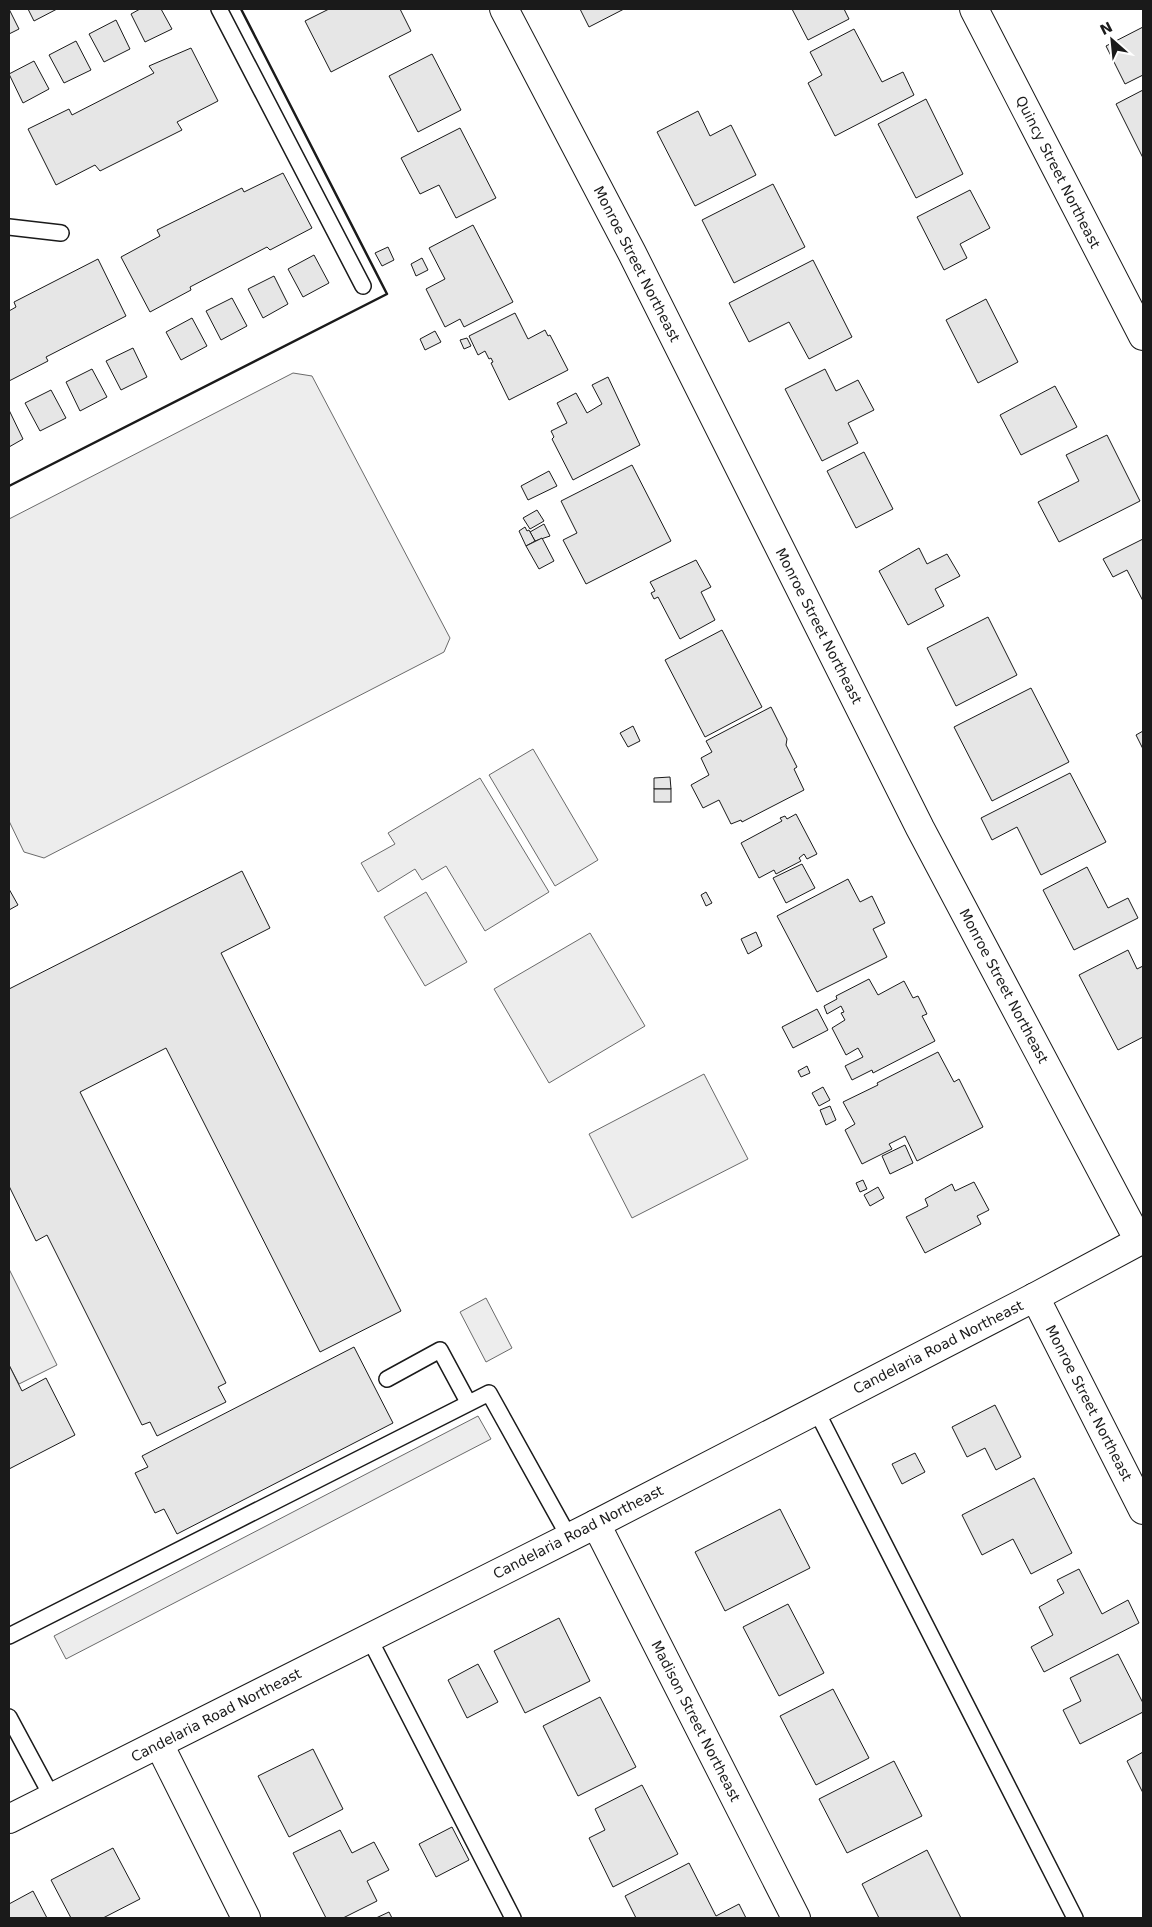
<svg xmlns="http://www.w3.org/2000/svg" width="1152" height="1927" viewBox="0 0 1152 1927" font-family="'DejaVu Sans',sans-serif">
<rect width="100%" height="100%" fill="#fff"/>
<g fill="#ededed" stroke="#6a6a6a">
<polygon points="293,373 312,376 450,638 444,652 44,858 24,852 9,821 9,519"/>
<polygon points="533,749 598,860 555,886 489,775"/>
<polygon points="480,778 549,892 485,931 446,866 422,880 415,869 378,892 361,863 395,844 388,833"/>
<polygon points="426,892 467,962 425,986 384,917"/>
<polygon points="590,933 645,1026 549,1083 494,989"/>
<polygon points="704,1074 748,1159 632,1218 589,1134"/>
<polygon points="9,1269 57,1365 19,1384 9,1365"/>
<polygon points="486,1298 512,1348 486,1362 460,1312"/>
<polygon points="478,1416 491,1439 66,1659 54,1636"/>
</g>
<g fill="#e6e6e6" stroke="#1a1a1a">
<polygon points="9,9 19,29 9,34"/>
<polygon points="28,9 57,9 34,21"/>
<polygon points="140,9 161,9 172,29 145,42 131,14"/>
<polygon points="329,9 400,9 411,31 331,72 305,21"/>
<polygon points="580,9 624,9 589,27"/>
<polygon points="792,9 844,9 849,19 808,40"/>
<polygon points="116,20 130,49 104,62 89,34"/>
<polygon points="1143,27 1143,75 1125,84 1106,46"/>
<polygon points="854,29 882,82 903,72 914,95 835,136 808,83 822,75 810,52"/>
<polygon points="76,41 91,70 64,83 49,55"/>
<polygon points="191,48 218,101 177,122 182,130 100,171 95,165 56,185 28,129 69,109 72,115 154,73 149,66"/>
<polygon points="432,54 461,110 418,132 389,76"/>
<polygon points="34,61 49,89 23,103 9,74"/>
<polygon points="1143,90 1143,158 1116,104"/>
<polygon points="926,99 963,174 916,198 878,124"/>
<polygon points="698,111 710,136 731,125 756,175 695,206 657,132"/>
<polygon points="460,128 496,198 456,218 439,185 420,194 401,158"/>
<polygon points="283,173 312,228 270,250 267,247 190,287 191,290 150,312 121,257 160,236 157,230 242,188 244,192"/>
<polygon points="773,184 805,247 734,283 702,220"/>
<polygon points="970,190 990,228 960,244 967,258 944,270 917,217"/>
<polygon points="473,225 513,302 464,327 460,319 445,327 426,289 445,279 429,248"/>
<polygon points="388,247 394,260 382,266 375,253"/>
<polygon points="314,255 329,283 303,297 288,269"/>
<polygon points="422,258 428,270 416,276 411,264"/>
<polygon points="98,259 126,316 46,357 48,361 9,381 9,311 16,307 14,302"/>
<polygon points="813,260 852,337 809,359 789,322 749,342 729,303"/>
<polygon points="274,276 288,304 263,318 248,289"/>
<polygon points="232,298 247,326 221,340 206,311"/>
<polygon points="986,299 1018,362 978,383 946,320"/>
<polygon points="515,313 528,339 545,330 548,336 550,335 568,370 509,400 491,363 493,362 491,358 489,359 485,351 478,355 469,336"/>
<polygon points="192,318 207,346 181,360 166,332"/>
<polygon points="435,331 441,342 425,350 420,339"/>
<polygon points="467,338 471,346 464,349 460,340"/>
<polygon points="133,348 147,377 121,390 106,361"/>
<polygon points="92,369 107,397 80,411 66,382"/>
<polygon points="825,369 836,391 858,380 874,410 848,423 858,443 822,461 785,389"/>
<polygon points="608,377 640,445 573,480 552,439 554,437 551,431 567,423 557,403 576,393 587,413 602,404 592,385"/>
<polygon points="1055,386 1077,427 1021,455 1000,415"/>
<polygon points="51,390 66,418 40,431 25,403"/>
<polygon points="9,410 23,439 9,447"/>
<polygon points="1107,435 1140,501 1059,542 1038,502 1079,481 1066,455"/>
<polygon points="864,452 893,509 856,528 827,471"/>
<polygon points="632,465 671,541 586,584 563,540 577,533 561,501"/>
<polygon points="549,471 557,486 528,500 521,486"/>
<polygon points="537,510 544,521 530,529 523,518"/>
<polygon points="544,524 550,536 535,541 530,532"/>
<polygon points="525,527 527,531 529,530 535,541 526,546 519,531"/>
<polygon points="542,538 554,561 539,569 526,546"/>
<polygon points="1143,539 1143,601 1127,570 1113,577 1103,559"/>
<polygon points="919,548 927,564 947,554 960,576 935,589 944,606 908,625 879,571"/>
<polygon points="696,560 711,587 701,592 715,620 680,639 658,597 654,599 651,593 655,591 650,582"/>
<polygon points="988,617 1017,675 956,706 927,648"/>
<polygon points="722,630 762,707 705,737 665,660"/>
<polygon points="1031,688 1069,762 992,801 954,727"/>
<polygon points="771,707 787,739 786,745 797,767 794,769 804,790 742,822 741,820 731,824 719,800 703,808 691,785 709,775 701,758 712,752 706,741"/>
<polygon points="633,726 640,741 628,747 620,733"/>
<polygon points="1143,731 1143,749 1136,735"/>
<polygon points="1070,773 1106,842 1041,875 1017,827 992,840 981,818"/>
<polygon points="670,777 671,789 654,789 654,778"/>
<rect x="654" y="789" width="17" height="13"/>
<polygon points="796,814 817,854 807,859 804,854 799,858 801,861 776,874 774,870 759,878 741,843 782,821 780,818 785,816 787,819"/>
<polygon points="802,864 815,888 786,903 773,878"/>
<polygon points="1087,867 1108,908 1128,898 1138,918 1074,950 1043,890"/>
<polygon points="242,871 270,928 221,953 401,1311 320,1352 166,1048 80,1092 226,1383 218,1387 226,1402 157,1436 150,1422 142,1425 47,1235 36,1241 9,1186 9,989"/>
<polygon points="848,879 860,902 872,896 885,923 873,929 887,957 817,992 777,916"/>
<polygon points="9,889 18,905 9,910"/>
<polygon points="706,892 712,903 706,906 701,895"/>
<polygon points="756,932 762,946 748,954 741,939"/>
<polygon points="1128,950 1137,969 1143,966 1143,1037 1118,1050 1079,975"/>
<polygon points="869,979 878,995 904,981 913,998 918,996 927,1014 922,1016 935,1041 873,1073 872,1070 852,1080 845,1066 863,1057 858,1048 846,1055 832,1028 845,1020 841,1013 844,1012 841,1006 827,1014 824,1006 837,999 836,996"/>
<polygon points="817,1009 828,1030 793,1048 782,1027"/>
<polygon points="938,1052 954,1082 959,1079 983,1127 917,1161 905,1136 889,1144 892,1149 862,1164 845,1130 855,1124 843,1102 878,1085 877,1083"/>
<polygon points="807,1066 810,1073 801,1077 798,1071"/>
<polygon points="823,1087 830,1100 819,1106 812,1093"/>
<polygon points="830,1106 836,1120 826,1125 820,1110"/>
<polygon points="905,1145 913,1163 890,1174 882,1156"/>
<polygon points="863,1180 867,1189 860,1192 856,1183"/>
<polygon points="974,1182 989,1210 977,1216 981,1224 925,1253 906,1217 928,1206 925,1199 952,1184 955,1191"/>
<polygon points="878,1187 884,1198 870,1206 864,1195"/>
<polygon points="354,1347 393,1423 177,1534 164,1509 155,1513 135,1473 148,1467 142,1456"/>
<polygon points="9,1365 22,1391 46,1378 75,1435 9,1469"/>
<polygon points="995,1405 1021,1457 996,1470 985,1448 967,1457 952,1427"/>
<polygon points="915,1453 925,1472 902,1484 892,1464"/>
<polygon points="1034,1478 1072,1553 1031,1574 1013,1539 982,1555 962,1515"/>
<polygon points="780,1509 810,1568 725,1611 695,1552"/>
<polygon points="1079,1569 1102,1614 1128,1600 1139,1623 1044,1672 1031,1647 1053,1635 1039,1607 1064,1593 1057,1580"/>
<polygon points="788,1604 824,1673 779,1696 743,1627"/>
<polygon points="559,1618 590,1681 525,1713 494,1651"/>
<polygon points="1118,1654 1143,1703 1143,1712 1080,1744 1063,1710 1081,1701 1070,1678"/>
<polygon points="478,1664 498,1702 467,1718 448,1680"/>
<polygon points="833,1689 869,1758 816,1785 780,1716"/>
<polygon points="600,1697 636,1767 578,1796 543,1726"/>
<polygon points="313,1749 343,1809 289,1837 258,1776"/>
<polygon points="1143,1752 1143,1793 1127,1761"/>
<polygon points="894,1761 922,1816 847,1853 819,1799"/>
<polygon points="642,1785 678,1854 613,1887 589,1838 605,1830 595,1809"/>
<polygon points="452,1827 469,1860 436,1877 419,1844"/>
<polygon points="340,1830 352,1853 374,1842 389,1870 367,1881 377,1901 343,1918 326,1918 293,1853"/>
<polygon points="113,1848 140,1899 103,1918 71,1918 51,1880"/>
<polygon points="927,1850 961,1918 879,1918 862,1884"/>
<polygon points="689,1863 716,1916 739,1904 746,1918 636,1918 625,1896"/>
<polygon points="33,1891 47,1918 9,1918 9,1904"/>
<polygon points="389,1912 392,1918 376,1918"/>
</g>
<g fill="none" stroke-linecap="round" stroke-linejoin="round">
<defs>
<g id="service">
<polyline points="219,9 363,286"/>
<polyline points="9,227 61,233"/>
<polyline points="387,1379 440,1350 468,1402"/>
<polyline points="816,1410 1075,1918"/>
<polyline points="9,1636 489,1393 569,1537"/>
<polyline points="369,1638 513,1918"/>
<polyline points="9,1717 52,1797"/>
</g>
<g id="minor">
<polyline points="504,9 632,253 920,828 1139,1241"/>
<polyline points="974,9 1143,336"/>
<polyline points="1035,1297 1143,1510"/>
<polyline points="596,1524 796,1918"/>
<polyline points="159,1744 246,1918"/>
</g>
<polyline id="secondary" points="9,1819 596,1524 1035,1297 1143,1239"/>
</defs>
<use href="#service" stroke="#1a1a1a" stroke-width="18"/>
<use href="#minor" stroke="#1a1a1a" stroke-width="30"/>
<use href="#secondary" stroke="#1a1a1a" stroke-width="30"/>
<use href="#service" stroke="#fff" stroke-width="15"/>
<use href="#minor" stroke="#fff" stroke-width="28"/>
<use href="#secondary" stroke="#fff" stroke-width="28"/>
<polyline stroke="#1a1a1a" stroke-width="2.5" points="9,486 387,294 241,9"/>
</g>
<g text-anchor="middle" stroke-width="4" stroke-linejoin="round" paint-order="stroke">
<g font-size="14" fill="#1a1a1a" stroke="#fff">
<text transform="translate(1058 172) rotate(63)" y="5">Quincy Street Northeast</text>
<text transform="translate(637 264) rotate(63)" y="5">Monroe Street Northeast</text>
<text transform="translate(819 626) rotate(63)" y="5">Monroe Street Northeast</text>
<text transform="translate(1004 986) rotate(62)" y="5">Monroe Street Northeast</text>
<text transform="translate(938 1347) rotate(-27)" y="5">Candelaria Road Northeast</text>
<text transform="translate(1089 1403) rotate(63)" y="5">Monroe Street Northeast</text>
<text transform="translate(578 1532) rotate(-27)" y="5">Candelaria Road Northeast</text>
<text transform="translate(216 1715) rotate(-27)" y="5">Candelaria Road Northeast</text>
<text transform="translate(696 1721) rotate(63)" y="5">Madison Street Northeast</text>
</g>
</g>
<rect width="1152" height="1927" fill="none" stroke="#1a1a1a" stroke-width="20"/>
<g transform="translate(1112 40) rotate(333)" stroke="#ffffff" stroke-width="4" paint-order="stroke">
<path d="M0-4L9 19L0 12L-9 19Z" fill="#1a1a1a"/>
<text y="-8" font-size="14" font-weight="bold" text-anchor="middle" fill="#1a1a1a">N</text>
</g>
</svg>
